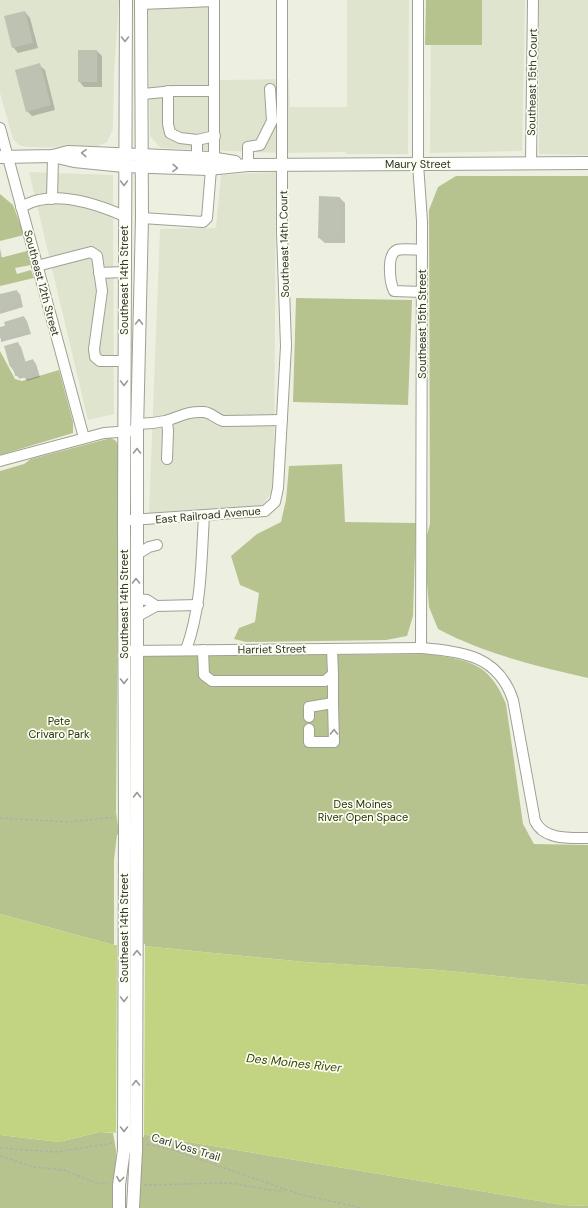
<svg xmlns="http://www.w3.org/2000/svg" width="588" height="1208" viewBox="0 0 588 1208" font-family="'DM Sans',sans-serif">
<rect width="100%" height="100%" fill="#edf0e1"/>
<g fill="#dfe4ce">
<polygon points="0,0 119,0 114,73 113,129 107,142 96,147 81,148 27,147 19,145 13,139 0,93"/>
<polygon points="148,0 218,0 217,80 289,79 290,107 347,107 347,0 409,0 408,154 346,154 346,152 280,153 161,148 150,136"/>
<polygon points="431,0 525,0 522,151 430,153"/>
<polygon points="539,0 588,0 588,155 539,154"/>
<polygon points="29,172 113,175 114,414 88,420"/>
<polygon points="276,172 274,475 271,493 261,507 149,513 160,229 216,228 221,175"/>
</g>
<g fill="#b7c38e">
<polygon points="426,0 482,0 482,45 425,45"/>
<path d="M 456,176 L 588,176 L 588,678 C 536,666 485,654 438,629 L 429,607 L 424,546 L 430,524 L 429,210 L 438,187 Z"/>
<polygon points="0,194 13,205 24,235 0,241"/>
<polygon points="27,251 31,265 15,268 17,274 31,270 34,278 0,286 0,258"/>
<polygon points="296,298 412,300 408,405 293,402"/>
<polygon points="0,351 15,379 22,381 59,370 73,422 73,433 0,455"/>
<polygon points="111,438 116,441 119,447 116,812 119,834 117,835 114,860 114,945 0,914 0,471 24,464 31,459"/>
<polygon points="342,464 345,522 416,523 413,616 407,636 386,640 246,642 234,639 239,628 255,622 259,593 240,585 231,556 257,534 281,522 286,500 289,466"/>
<path d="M 429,654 C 470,661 489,662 506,704 L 523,824 L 534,844 L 588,845 L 588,985 L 439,970 L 305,962 L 144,946 L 144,656 Z"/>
<polygon points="100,1132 113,1133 116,1150 115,1208 0,1208 0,1135 59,1142"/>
<polygon points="141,1134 563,1205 588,1206 588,1208 139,1208"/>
</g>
<polygon fill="#c2d382" points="0,914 114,945 144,946 305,962 439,970 588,985 588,1206 563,1205 141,1134 100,1132 59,1142 0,1135"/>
<polygon fill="#edf0e1" points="117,943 145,944 144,1137 116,1135"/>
<g fill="#0003">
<polygon points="25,12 30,18 38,48 18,53 13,47"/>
<polygon points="79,51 97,51 102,56 102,87 84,87 79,81"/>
<polygon points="39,65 45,70 55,110 32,116 27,111"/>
<polygon points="340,198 345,203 345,243 325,243 319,238"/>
<polygon points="0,248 2,258 0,258"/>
<polygon points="16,291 20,294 23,307 0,314 0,295"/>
<polygon points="24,317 27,321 31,334 1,342 0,328"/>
<polygon points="18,343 21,347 26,363 33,360 36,364 40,377 27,381 24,377 20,379 16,375 11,367 5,347"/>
</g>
<g fill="#bec2b3">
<polygon points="25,11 33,43 12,48 4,16"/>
<rect x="78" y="50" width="19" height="32"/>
<polygon points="40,63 51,105 26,112 15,70"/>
<polygon points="319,196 340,197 340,238 318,238"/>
<polygon points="17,290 21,304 0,310 0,294"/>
<polygon points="24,316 28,330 0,338 0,327 5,326 4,322"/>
<polygon points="18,342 23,359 20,360 21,363 33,359 37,373 23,378 22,374 15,376 13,366 10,367 4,346"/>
</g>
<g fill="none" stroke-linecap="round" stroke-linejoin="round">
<defs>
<g id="minor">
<polyline points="418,0 418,164 422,221 421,648"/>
<polyline points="141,4 214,1"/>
<polyline points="168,91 168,124 170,133 180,138 197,140"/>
<polyline points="143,94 174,91 214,91"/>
<polyline points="0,128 84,438"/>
<polyline points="197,157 197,140 215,136"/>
<polyline points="531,163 533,0"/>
<polyline points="248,165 248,147 260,145 272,121 270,89"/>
<polyline points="52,199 53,156"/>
<path d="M 21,207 C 27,204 33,201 39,200 C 67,194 99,205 124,216"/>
<polyline points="142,218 203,222 207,218 211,169 214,159 214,0"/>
<path d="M 422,250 C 415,250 403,248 397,250 C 386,255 390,283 394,291 L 422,292"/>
<polyline points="37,266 91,252 97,256 102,291 94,349 95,357 100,361 124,361"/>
<polyline points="99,273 124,272"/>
<polyline points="167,421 168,431 167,459"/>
<path d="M 137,424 C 146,424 156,423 165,421 C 180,417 186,411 204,412 C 212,413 216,419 223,421 L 282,420"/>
<polyline points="0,461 104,433 132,431"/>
<polyline points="130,520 265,511 275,502 278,488 286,346 282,232 282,0"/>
<polyline points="136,555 149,547 157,545"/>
<polyline points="136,599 147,600 156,606"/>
<polyline points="136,617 156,606 198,605"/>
<path d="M 186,650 C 202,605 201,563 204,516"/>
<polyline points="203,650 204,675 212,681 325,681 333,674 332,649"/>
<path d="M 129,651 L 421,648 C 463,652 498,655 513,700 L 535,821 C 544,840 569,838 588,838"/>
<polyline points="333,674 333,703"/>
<polyline points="309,717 309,707 333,703 334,742 309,742 309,729"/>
</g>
<g id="major">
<polyline points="53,156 74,161 124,166 208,169 248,165 588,163"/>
<polyline points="0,157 53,156 68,152 210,158 235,162"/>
<polyline points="125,834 124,520 126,0"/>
<polyline points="137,834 137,431 142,218 141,0"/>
<polyline points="119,1208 119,1185 124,1150"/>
<polyline points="133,1208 136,1150"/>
</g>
</defs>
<use href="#minor" stroke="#9da193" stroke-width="12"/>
<use href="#major" stroke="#9da193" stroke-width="14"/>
<g stroke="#aeb1a5" stroke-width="1.5" stroke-dasharray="3 2" stroke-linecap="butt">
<polyline points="0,818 70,822 114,817"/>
<polyline points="147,1144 173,1150 302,1195 362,1208"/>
<polyline points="0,1148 56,1152 113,1143"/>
<polyline points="0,1156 34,1167 64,1170 96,1183 108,1184"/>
<polyline points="144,1185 229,1183 278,1191 285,1190"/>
</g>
<use href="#minor" stroke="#fff" stroke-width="10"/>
<use href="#major" stroke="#fff" stroke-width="12"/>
<defs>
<g id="major-bridge">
<polyline points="124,1150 125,834"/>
<polyline points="136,1150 137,834"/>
</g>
</defs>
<use href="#major-bridge" stroke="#9da193" stroke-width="14" stroke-linecap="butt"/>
<use href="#major-bridge" stroke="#fff" stroke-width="12"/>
</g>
<defs><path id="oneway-chevron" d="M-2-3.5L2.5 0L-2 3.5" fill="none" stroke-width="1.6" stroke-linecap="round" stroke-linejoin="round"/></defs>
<g stroke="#989996">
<use href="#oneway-chevron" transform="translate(125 39) rotate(90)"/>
<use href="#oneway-chevron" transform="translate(84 153) rotate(-178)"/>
<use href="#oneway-chevron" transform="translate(175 168) rotate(2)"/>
<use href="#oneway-chevron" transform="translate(124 183) rotate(90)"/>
<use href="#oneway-chevron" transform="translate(139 322) rotate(-89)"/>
<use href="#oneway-chevron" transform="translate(124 383) rotate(90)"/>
<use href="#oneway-chevron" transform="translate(137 451) rotate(-90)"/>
<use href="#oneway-chevron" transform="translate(136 581) rotate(-90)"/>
<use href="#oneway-chevron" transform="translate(124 681) rotate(90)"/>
<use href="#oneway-chevron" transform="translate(334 732) rotate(-91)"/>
<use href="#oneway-chevron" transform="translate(137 795) rotate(-90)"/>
<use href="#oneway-chevron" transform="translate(137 953) rotate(-90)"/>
<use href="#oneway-chevron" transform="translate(124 999) rotate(90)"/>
<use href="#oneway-chevron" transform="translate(136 1083) rotate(-90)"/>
<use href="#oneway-chevron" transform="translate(124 1129) rotate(90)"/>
<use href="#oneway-chevron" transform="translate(120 1179) rotate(97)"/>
</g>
<g text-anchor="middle" stroke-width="3.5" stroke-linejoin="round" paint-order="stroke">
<g font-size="11" fill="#32332d" stroke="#fafeef">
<text transform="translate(532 82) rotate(-89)" y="4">Southeast 15th Court</text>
<text x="418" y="168">Maury Street</text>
<text transform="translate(284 244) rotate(-91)" y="4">Southeast 14th Court</text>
<text transform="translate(124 280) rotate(-90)" y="4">Southeast 14th Street</text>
<text transform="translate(42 283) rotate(75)" y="4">Southeast 12th Street</text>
<text transform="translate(422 324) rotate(-90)" y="4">Southeast 15th Street</text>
<text transform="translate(208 515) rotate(-5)" y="4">East Railroad Avenue</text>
<text transform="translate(124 604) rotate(-90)" y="4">Southeast 14th Street</text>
<text transform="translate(272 649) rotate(-1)" y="4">Harriet Street</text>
<text transform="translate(124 928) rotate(-90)" y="4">Southeast 14th Street</text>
<text transform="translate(186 1147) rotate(17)" y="4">Carl Voss Trail</text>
</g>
<g font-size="11" fill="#2c3210" stroke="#fafeef">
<text x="59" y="725">Pete<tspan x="59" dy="13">Crivaro Park</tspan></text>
<text x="363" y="808">Des Moines<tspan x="363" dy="13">River Open Space</tspan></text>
</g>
<g font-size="12" font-style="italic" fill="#394203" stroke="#fafeef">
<text transform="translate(294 1063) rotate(6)" y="4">Des Moines River</text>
</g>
</g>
</svg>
